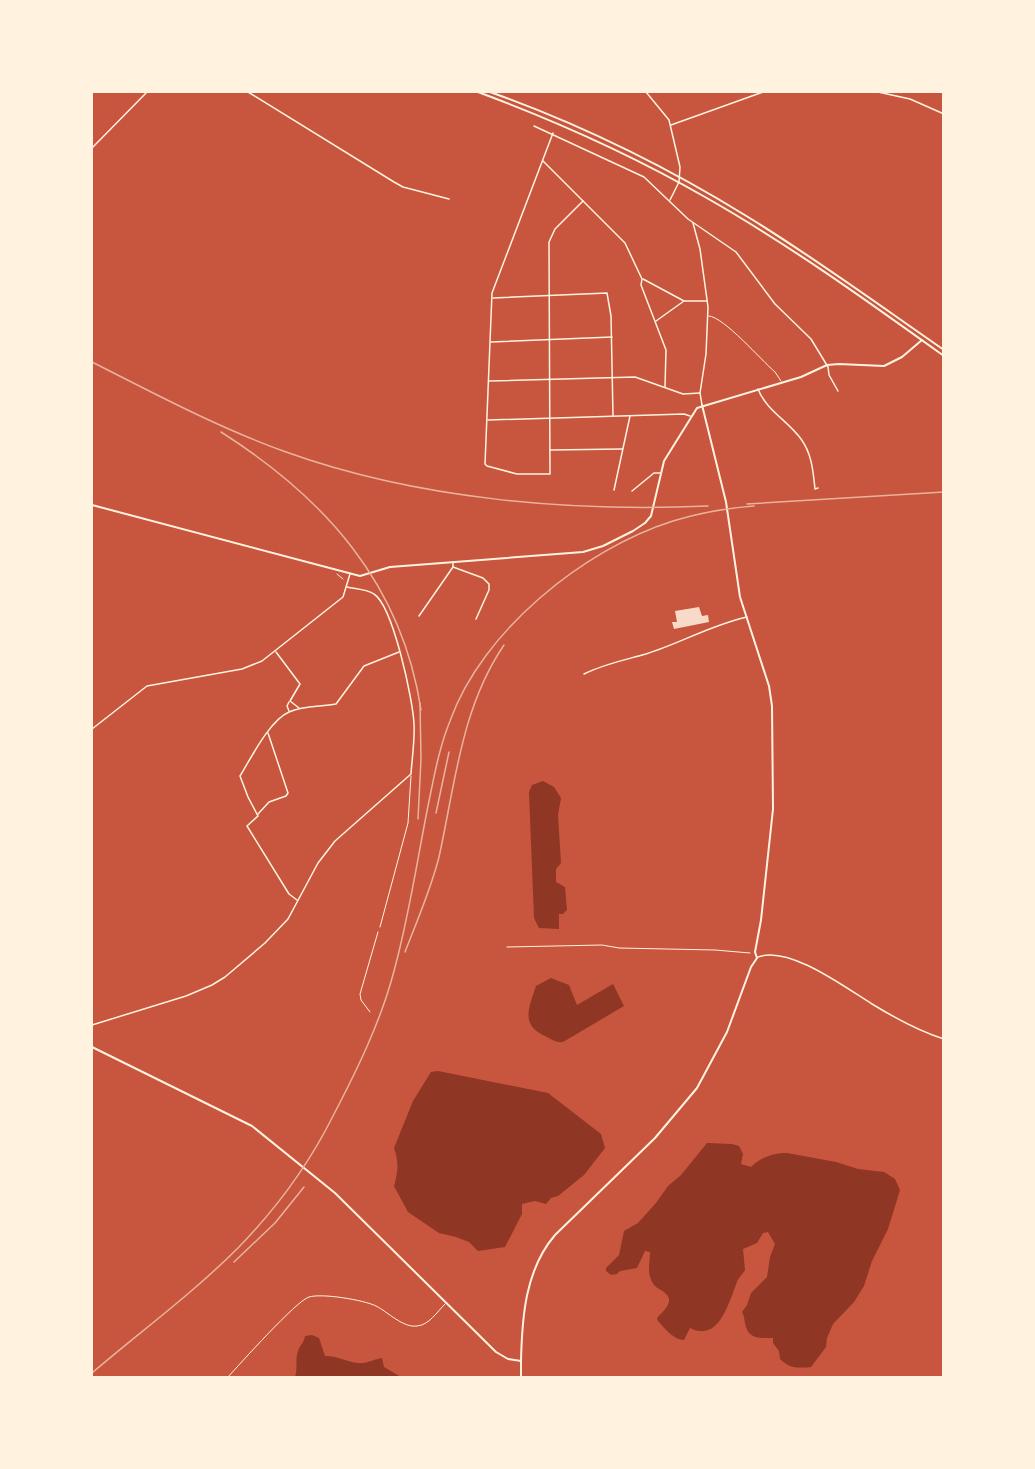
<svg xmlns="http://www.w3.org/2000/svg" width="1035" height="1469" viewBox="0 0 1035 1469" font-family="'Sofia Sans Condensed',sans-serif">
<rect width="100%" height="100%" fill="#c8553d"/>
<g fill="#8f3625">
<polygon points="543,781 554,787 561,798 558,815 561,863 556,869 556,882 565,887 567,910 563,914 559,914 559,929 539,928 534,918 529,792 532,785"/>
<path d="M 551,978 L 569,985 L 577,1005 L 613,984 L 624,1006 L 563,1042 C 556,1043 551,1039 545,1036 C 520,1025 529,1007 536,986 Z"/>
<path d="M 438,1071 L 548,1093 L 601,1134 L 605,1148 L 584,1175 L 558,1196 L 551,1198 L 546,1204 L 535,1201 L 522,1204 L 522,1214 L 505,1247 L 478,1251 L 469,1242 L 456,1237 L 439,1233 L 408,1212 L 394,1186 C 398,1172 399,1162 394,1148 L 413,1101 L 431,1072 Z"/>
<path d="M 707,1143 L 732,1144 L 739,1146 L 743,1154 L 741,1164 L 751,1167 C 760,1158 774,1152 787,1153 L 836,1162 L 858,1169 L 884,1172 L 895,1179 L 900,1190 L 888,1229 L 872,1261 L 864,1286 L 854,1302 L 833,1324 L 827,1338 L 826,1347 L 811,1367 C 798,1368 790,1369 780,1359 L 779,1351 L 773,1343 L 773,1338 C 763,1338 750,1340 746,1327 C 744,1321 745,1317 742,1312 L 747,1305 L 751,1293 L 767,1277 L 770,1257 L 775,1244 L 768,1232 L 763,1233 L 757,1243 L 743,1249 L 745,1270 C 743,1274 738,1278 737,1282 C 729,1302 719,1343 690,1328 L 684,1340 C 674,1340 665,1329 658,1321 L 657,1318 C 662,1312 675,1302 666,1294 C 663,1290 657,1289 654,1285 C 646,1274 650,1263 650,1252 L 645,1251 L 637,1268 L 620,1271 L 617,1274 L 611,1275 L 606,1271 L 606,1268 L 619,1255 L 624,1231 L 638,1223 L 656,1203 L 668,1186 L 681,1175 Z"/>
<path d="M 312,1335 L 319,1338 L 325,1356 C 339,1356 346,1362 358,1363 C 367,1364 374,1359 382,1358 L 384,1367 L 401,1377 L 295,1377 C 298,1369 295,1359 298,1351 C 300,1345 304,1343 305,1336 Z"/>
</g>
<polygon fill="#f7dbc8" points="699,607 702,616 708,615 709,622 674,629 672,622 677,622 675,611"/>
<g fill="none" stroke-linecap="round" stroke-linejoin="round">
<g stroke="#fff3e0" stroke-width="1">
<polyline points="337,574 343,579"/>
<polyline points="507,947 602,945 619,948 715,950 750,953"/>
<polyline points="370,1012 361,1000 360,994 378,932"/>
</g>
<g stroke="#fff3e0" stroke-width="1">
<path d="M 709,316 C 724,317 761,360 775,372 L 781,381"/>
<polyline points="380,927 408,823 411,776"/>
<path d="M 227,1378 C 240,1364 296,1301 309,1297 C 322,1293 364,1300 376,1306 C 388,1312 403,1328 417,1326 C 429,1325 437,1312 445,1304"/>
</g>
<g stroke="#fff3e0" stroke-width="1.5">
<polyline points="248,92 394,182 403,187 449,199"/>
<polyline points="646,92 669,120 680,167 679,182 670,200"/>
<polyline points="878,92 910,99 944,114"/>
<polyline points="671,125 763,92"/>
<polyline points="534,126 644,177 688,219 736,252 775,304 811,339 828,367 829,375 838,391"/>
<polyline points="553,133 492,293 485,464 487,466 517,474 550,474 549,242 555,229 583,201"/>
<polyline points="92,148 147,92"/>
<polyline points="543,161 625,243 642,279 641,285 666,350 665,387"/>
<polyline points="693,223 700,249 708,307 706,354 700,393 702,405"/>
<polyline points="643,279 684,301 707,301"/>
<polyline points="493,298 607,293 611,316 613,416"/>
<polyline points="656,321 684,301"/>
<polyline points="491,342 612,337"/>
<polyline points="489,381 635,377 683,394 700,393"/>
<path d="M 758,389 C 766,410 788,421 801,439 C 812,454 813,471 815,489 L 818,488"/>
<polyline points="488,420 684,414 690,416"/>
<polyline points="550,450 622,449"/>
<polyline points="614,490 630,416"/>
<polyline points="632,491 654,473 660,473"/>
<polyline points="453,567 483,578 489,584 489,590 476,619"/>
<polyline points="419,616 453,567 453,563"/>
<polyline points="276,652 300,684 290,701 299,708"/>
<path d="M 584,674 C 604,664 625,660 646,654 C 681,643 711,625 747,617"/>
<polyline points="289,711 287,706 289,702"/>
<polyline points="92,729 147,686 242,669 262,661 343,597 350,574"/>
<polyline points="258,814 269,802 286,796 288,793 268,733"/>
<path d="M 297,900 L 289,894 L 247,826 L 258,816 L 248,797 L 240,776 C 251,758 270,720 289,712 C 304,705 320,707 336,704 L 364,666 L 399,652"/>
<path d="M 758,957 C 789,945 846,988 872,1004 C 895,1018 918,1031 944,1039"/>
<path d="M 92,1025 L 186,996 L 212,985 L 225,977 L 265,943 L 288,919 L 318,863 L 335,841 L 411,774 C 412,758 415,740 414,724 C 413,700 393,606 374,594 C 367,589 355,589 347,587"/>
</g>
<g stroke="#fff3e0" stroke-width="2">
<polyline points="92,505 360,576 390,567 583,552 603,546 633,531 645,523 651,516 664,461 697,408 801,377 827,365 839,364 884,366 902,357 922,340"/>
<path d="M 521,1361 C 522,1318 525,1270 555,1235 L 655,1138 L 697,1088 L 727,1032 L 751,967 L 757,958 L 755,952 L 761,920 L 773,809 L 772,706 L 769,686 L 740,597 L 726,502 L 702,405"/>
</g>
<polyline stroke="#fff3e0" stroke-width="2" points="92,1047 252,1126 335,1193 496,1352 508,1359 521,1361 521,1378"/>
<g stroke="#fff3e0" stroke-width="2">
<path d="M 478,92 C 556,121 632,155 705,197 C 788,244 866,300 944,356"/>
<path d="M 490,92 C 580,124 667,167 748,217 C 815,258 879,305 944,350"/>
</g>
<g stroke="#e9b49f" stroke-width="1.5">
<path d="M 92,362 C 155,394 219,428 286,452 C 417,499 569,512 708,506"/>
<path d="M 221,432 C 325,498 402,584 421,710"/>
<polyline points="747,504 944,492"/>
<polyline points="436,813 449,752"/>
<polyline points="418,819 421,759 420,703"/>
<path d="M 405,952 C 417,921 431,889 439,857 C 455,785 461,708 504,645"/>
<polyline points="234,1262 275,1223 304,1187"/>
<path d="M 92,1373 C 140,1332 193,1293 238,1248 C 276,1209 309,1164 333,1116 C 357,1070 381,1021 394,971 C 409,917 417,861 428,806 C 434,777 439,748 450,721 C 482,631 584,549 673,521 C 699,513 727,508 754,506"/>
</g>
</g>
<rect width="1035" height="1469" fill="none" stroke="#fff3e0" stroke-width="186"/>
</svg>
